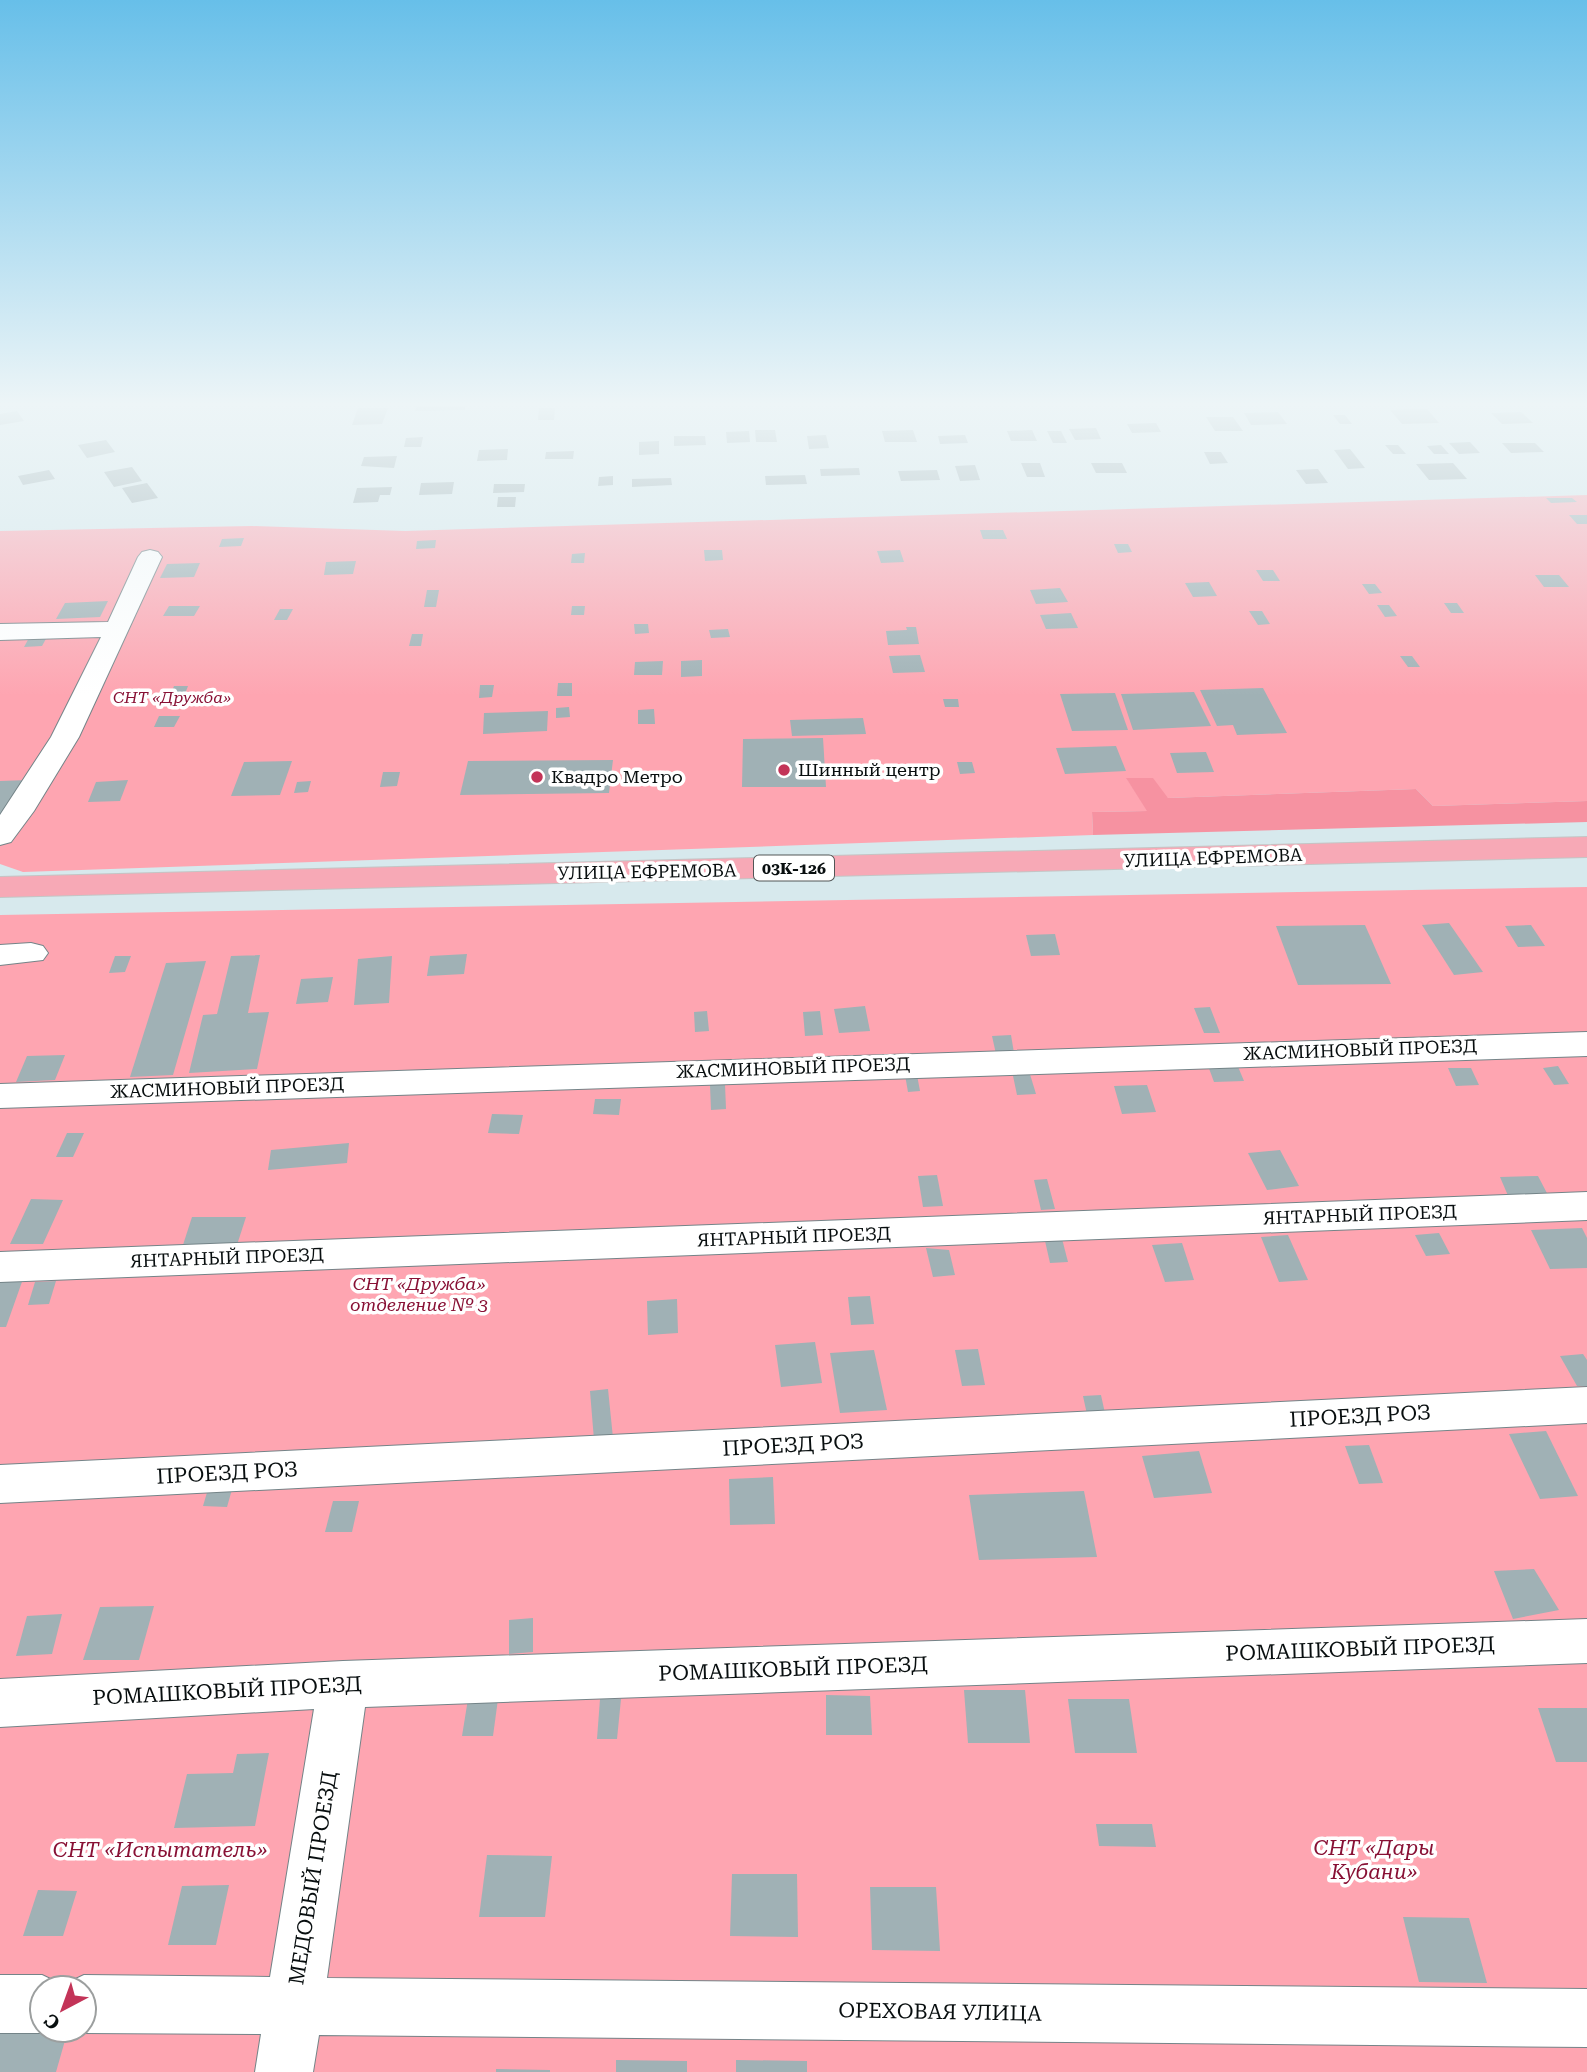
<svg xmlns="http://www.w3.org/2000/svg" width="1587" height="2072" viewBox="0 0 1587 2072" font-family="'Roboto Serif',serif">
<rect width="100%" height="100%" fill="#d7e9ed"/>
<g fill="#fea5b1" fill-rule="evenodd">
<polygon points="1587,495 1587,801 1433,806 1416,789 1168,798 1127,779 1148,811 1092,812 1093,835 23,872 0,864 0,531 252,526 405,531"/>
<path d="M 1587,887 L 1587,2072 L 0,2072 L 0,915 ZM 42,1988 L 84,1988 L 84,2030 L 42,2030 Z"/>
</g>
<polygon fill="#f692a1" points="1126,778 1153,778 1168,798 1416,789 1433,806 1587,801 1587,822 1093,835 1092,812 1147,811"/>
<g fill="#a0b1b5">
<polygon points="417,406 465,406 465,410 415,411"/>
<polygon points="358,408 388,408 382,424 352,425"/>
<polygon points="539,408 555,408 554,420 538,420"/>
<polygon points="1427,409 1439,423 1402,424 1390,410"/>
<polygon points="17,411 24,421 0,425 0,414"/>
<polygon points="1278,412 1287,424 1251,425 1244,413"/>
<polygon points="1521,412 1533,423 1502,424 1491,413"/>
<polygon points="1333,415 1345,415 1352,424 1340,424"/>
<polygon points="1206,417 1233,417 1243,431 1215,431"/>
<polygon points="1156,423 1161,432 1132,433 1127,424"/>
<polygon points="1096,428 1101,439 1075,440 1069,429"/>
<polygon points="755,430 775,430 777,442 756,442"/>
<polygon points="913,430 917,442 885,442 882,431"/>
<polygon points="1032,430 1037,441 1011,441 1007,431"/>
<polygon points="749,431 750,442 727,443 726,432"/>
<polygon points="1047,431 1061,431 1067,443 1053,443"/>
<polygon points="826,435 829,448 809,449 807,436"/>
<polygon points="965,435 968,443 940,444 938,436"/>
<polygon points="674,436 705,436 706,445 674,446"/>
<polygon points="423,437 421,447 404,447 406,438"/>
<polygon points="106,440 115,452 87,458 78,445"/>
<polygon points="659,441 659,454 639,455 639,442"/>
<polygon points="1470,442 1480,453 1459,454 1449,443"/>
<polygon points="1502,443 1535,443 1544,452 1511,453"/>
<polygon points="1385,445 1398,445 1406,454 1393,454"/>
<polygon points="1441,445 1449,454 1434,454 1427,446"/>
<polygon points="508,449 507,460 477,461 479,450"/>
<polygon points="1350,449 1365,468 1348,469 1334,450"/>
<polygon points="574,451 573,459 545,459 546,452"/>
<polygon points="1204,452 1221,452 1228,463 1210,464"/>
<polygon points="397,456 394,468 361,466 364,457"/>
<polygon points="1021,463 1040,463 1045,477 1027,477"/>
<polygon points="1091,463 1122,463 1127,473 1096,473"/>
<polygon points="1453,463 1467,479 1429,480 1416,464"/>
<polygon points="975,465 980,480 960,481 955,466"/>
<polygon points="132,467 142,481 114,487 104,472"/>
<polygon points="859,468 860,475 821,476 820,469"/>
<polygon points="1318,469 1328,483 1306,484 1296,470"/>
<polygon points="49,470 55,479 23,485 18,476"/>
<polygon points="937,470 940,480 901,481 898,471"/>
<polygon points="805,475 807,484 766,485 765,476"/>
<polygon points="613,476 613,485 598,486 599,477"/>
<polygon points="671,478 672,485 632,487 632,479"/>
<polygon points="454,482 452,494 419,495 421,483"/>
<polygon points="147,483 158,498 132,503 122,488"/>
<polygon points="494,484 525,484 524,492 493,493"/>
<polygon points="392,487 390,495 380,495 378,502 353,503 357,488"/>
<polygon points="498,497 516,497 515,507 497,507"/>
<polygon points="1546,498 1572,498 1577,502 1551,503"/>
<polygon points="1569,515 1587,515 1587,524 1577,524"/>
<polygon points="980,530 1003,530 1007,539 983,539"/>
<polygon points="244,538 241,546 219,547 222,539"/>
<polygon points="436,540 435,548 416,549 417,541"/>
<polygon points="1114,544 1128,544 1132,552 1118,553"/>
<polygon points="704,550 722,550 723,560 705,561"/>
<polygon points="900,550 904,562 881,563 877,551"/>
<polygon points="585,553 584,563 571,563 572,554"/>
<polygon points="356,561 353,574 324,575 326,562"/>
<polygon points="200,563 194,577 160,578 167,564"/>
<polygon points="1256,570 1273,570 1280,581 1263,581"/>
<polygon points="1535,575 1559,575 1569,587 1544,587"/>
<polygon points="1209,582 1217,596 1193,597 1185,583"/>
<polygon points="1362,584 1375,584 1382,593 1369,594"/>
<polygon points="1060,588 1068,602 1036,604 1030,590"/>
<polygon points="427,590 439,590 436,607 424,607"/>
<polygon points="108,601 100,617 56,619 65,603"/>
<polygon points="1444,603 1457,603 1464,613 1451,613"/>
<polygon points="1377,605 1389,605 1397,616 1385,617"/>
<polygon points="169,606 200,606 194,616 163,616"/>
<polygon points="572,606 585,606 584,615 571,615"/>
<polygon points="280,609 293,609 287,620 274,620"/>
<polygon points="1249,611 1262,611 1270,624 1258,625"/>
<polygon points="1071,613 1078,628 1046,629 1040,615"/>
<polygon points="634,624 648,624 649,633 635,634"/>
<polygon points="906,627 916,627 919,644 888,645 886,631 907,630"/>
<polygon points="728,629 730,637 711,638 709,630"/>
<polygon points="412,634 423,634 421,646 409,646"/>
<polygon points="47,637 42,646 24,647 29,638"/>
<polygon points="920,655 925,672 893,673 889,656"/>
<polygon points="1400,656 1412,656 1420,667 1408,667"/>
<polygon points="702,660 702,676 681,677 681,661"/>
<polygon points="663,661 662,675 634,675 635,662"/>
<polygon points="558,683 572,683 572,696 557,696"/>
<polygon points="480,685 494,685 492,697 479,698"/>
<polygon points="174,686 188,686 182,702 167,703"/>
<polygon points="1263,688 1287,733 1237,735 1233,725 1217,726 1200,690"/>
<polygon points="1194,692 1211,726 1133,730 1121,694"/>
<polygon points="1115,693 1128,730 1072,731 1060,694"/>
<polygon points="943,699 958,699 959,707 945,707"/>
<polygon points="569,707 570,717 556,718 556,708"/>
<polygon points="654,709 655,724 638,724 638,710"/>
<polygon points="548,711 547,731 483,734 484,713"/>
<polygon points="159,716 180,716 174,727 154,727"/>
<polygon points="863,718 866,734 792,736 790,720"/>
<polygon points="823,738 826,787 742,787 743,739"/>
<polygon points="1116,746 1126,771 1065,774 1056,748"/>
<polygon points="1206,752 1214,772 1177,773 1170,753"/>
<polygon points="613,760 609,793 460,795 468,761"/>
<polygon points="292,761 280,795 231,796 244,762"/>
<polygon points="957,762 972,762 975,773 960,774"/>
<polygon points="383,772 400,772 397,786 380,787"/>
<polygon points="29,780 0,815 0,781"/>
<polygon points="128,780 120,801 88,802 96,782"/>
<polygon points="311,781 308,792 294,793 297,782"/>
<polygon points="1449,923 1483,972 1454,975 1422,925"/>
<polygon points="1365,925 1391,984 1298,985 1276,926"/>
<polygon points="1531,925 1545,946 1518,947 1505,926"/>
<polygon points="1055,934 1060,955 1031,956 1026,935"/>
<polygon points="467,954 464,974 427,976 430,956"/>
<polygon points="260,955 248,1013 269,1012 257,1069 189,1073 203,1015 217,1014 231,956"/>
<polygon points="115,956 131,956 125,972 109,973"/>
<polygon points="392,956 389,1003 354,1005 358,959"/>
<polygon points="206,961 173,1075 130,1077 166,963"/>
<polygon points="333,977 328,1002 296,1004 301,979"/>
<polygon points="865,1006 870,1031 839,1033 834,1009"/>
<polygon points="1210,1007 1220,1033 1204,1033 1194,1008"/>
<polygon points="707,1011 709,1031 695,1032 694,1012"/>
<polygon points="820,1011 823,1035 805,1036 803,1012"/>
<polygon points="1011,1035 1014,1053 996,1054 992,1036"/>
<polygon points="65,1055 55,1080 16,1082 27,1056"/>
<polygon points="1236,1062 1244,1081 1214,1082 1207,1063"/>
<polygon points="1558,1066 1569,1084 1554,1085 1543,1068"/>
<polygon points="1448,1068 1471,1068 1479,1085 1456,1086"/>
<polygon points="1012,1071 1029,1071 1036,1094 1017,1095"/>
<polygon points="905,1075 917,1075 920,1091 908,1092"/>
<polygon points="725,1084 726,1109 711,1110 710,1085"/>
<polygon points="1147,1085 1156,1112 1122,1114 1114,1086"/>
<polygon points="595,1099 621,1099 619,1115 593,1114"/>
<polygon points="492,1114 523,1115 519,1134 488,1133"/>
<polygon points="67,1133 84,1133 73,1157 56,1157"/>
<polygon points="349,1143 347,1163 268,1170 271,1150"/>
<polygon points="1280,1150 1299,1186 1267,1190 1248,1153"/>
<polygon points="937,1175 943,1206 923,1207 918,1176"/>
<polygon points="1538,1176 1549,1197 1509,1198 1500,1177"/>
<polygon points="1047,1179 1055,1209 1041,1210 1034,1180"/>
<polygon points="31,1199 63,1200 43,1244 10,1244"/>
<polygon points="192,1217 246,1217 236,1248 182,1248"/>
<polygon points="1582,1228 1587,1238 1587,1268 1550,1269 1531,1230"/>
<polygon points="1060,1231 1068,1262 1050,1263 1043,1232"/>
<polygon points="1439,1233 1450,1254 1426,1256 1415,1235"/>
<polygon points="1288,1235 1308,1280 1279,1282 1261,1237"/>
<polygon points="1182,1243 1194,1280 1165,1282 1152,1245"/>
<polygon points="926,1248 949,1250 955,1275 933,1277"/>
<polygon points="23,1279 6,1327 0,1327 0,1280"/>
<polygon points="56,1281 49,1304 28,1305 35,1282"/>
<polygon points="870,1296 874,1324 851,1325 848,1297"/>
<polygon points="677,1299 678,1333 648,1335 647,1301"/>
<polygon points="815,1342 822,1383 781,1387 775,1345"/>
<polygon points="978,1349 985,1385 962,1386 955,1350"/>
<polygon points="874,1350 887,1410 840,1413 830,1353"/>
<polygon points="1583,1354 1587,1360 1587,1386 1577,1386 1560,1356"/>
<polygon points="608,1389 613,1438 594,1440 590,1391"/>
<polygon points="1101,1395 1106,1418 1088,1419 1083,1396"/>
<polygon points="1546,1431 1578,1496 1540,1499 1509,1434"/>
<polygon points="1369,1445 1383,1483 1359,1484 1345,1446"/>
<polygon points="1199,1451 1212,1493 1154,1498 1142,1456"/>
<polygon points="773,1477 775,1524 730,1525 729,1479"/>
<polygon points="211,1479 235,1479 227,1507 203,1506"/>
<polygon points="1084,1491 1097,1557 979,1560 969,1495"/>
<polygon points="333,1501 359,1501 352,1532 325,1532"/>
<polygon points="1534,1569 1559,1610 1513,1619 1494,1571"/>
<polygon points="154,1606 139,1660 83,1660 100,1607"/>
<polygon points="62,1614 52,1654 16,1656 27,1616"/>
<polygon points="533,1618 533,1652 509,1654 509,1620"/>
<polygon points="964,1690 1025,1690 1030,1743 968,1743"/>
<polygon points="826,1695 870,1696 872,1735 826,1735"/>
<polygon points="468,1699 498,1699 493,1736 462,1736"/>
<polygon points="600,1699 621,1699 617,1739 597,1739"/>
<polygon points="1068,1699 1129,1699 1137,1753 1075,1753"/>
<polygon points="1538,1708 1587,1708 1587,1762 1556,1762"/>
<polygon points="269,1753 255,1826 174,1828 187,1774 233,1773 237,1754"/>
<polygon points="1096,1824 1152,1824 1156,1847 1099,1846"/>
<polygon points="487,1855 552,1856 545,1917 479,1917"/>
<polygon points="732,1874 797,1874 798,1937 730,1936"/>
<polygon points="229,1885 216,1945 168,1945 182,1886"/>
<polygon points="870,1887 936,1887 940,1951 872,1950"/>
<polygon points="38,1890 77,1891 63,1936 23,1936"/>
<polygon points="1403,1917 1469,1918 1487,1983 1419,1982"/>
<polygon points="0,2027 68,2030 56,2072 0,2072"/>
<polygon points="616,2060 687,2061 687,2072 616,2072"/>
<polygon points="736,2060 807,2061 807,2072 736,2072"/>
<polygon points="496,2069 550,2070 550,2072 496,2072"/>
</g>
<g fill="none" stroke-linecap="round" stroke-linejoin="round">
<defs>
<g id="minor">
<polygon points="150,550 158,552 162,557 79,737 34,811 11,842 0,845 0,815 51,737 101,637 0,640 0,624 108,622 138,557 142,552"/>
<polygon points="31,943 43,946 48,953 43,960 0,965 0,945"/>
<polygon points="1587,1032 1587,1056 0,1108 0,1084"/>
<polygon points="1587,1192 1587,1220 0,1282 0,1252"/>
<polygon points="1587,1387 1587,1423 0,1503 0,1465"/>
<polygon points="1587,1619 1587,1663 365,1707 327,1978 1587,1989 1587,2047 319,2035 313,2072 255,2072 261,2034 84,2033 78,2030 84,2030 84,1988 42,1988 42,2030 48,2030 42,2033 0,2033 0,1975 42,1975 63,1985 84,1975 270,1977 314,1709 0,1727 0,1679 343,1661"/>
</g>
<polygon id="major" points="1587,837 1587,857 0,897 0,877"/>
</defs>
<use href="#minor" stroke="#748488" stroke-width="2"/>
<use href="#major" stroke="#c4c5c5" stroke-width="2"/>
<use href="#minor" fill="#fff" fill-rule="evenodd"/>
<use href="#major" fill="#f7a9b6" fill-rule="evenodd"/>
</g>
<linearGradient id="sky" x2="0" y2="1"><stop stop-color="#67bfe9"/><stop offset="0.58" stop-color="#edf5f7"/><stop offset="1" stop-color="#edf5f7" stop-opacity="0"/></linearGradient>
<rect width="1587" height="696" fill="url(#sky)"/>
<g fill="#c33458" stroke="#fff" stroke-width="2.5">
<circle cx="784" cy="770" r="7"/>
<circle cx="537" cy="777" r="7"/>
</g>
<g text-anchor="middle" stroke-width="7" stroke-linejoin="round" paint-order="stroke">
<g font-size="16" font-style="italic" fill="#881135" stroke="#fff">
<text x="172" y="703">СНТ «Дружба»</text>
</g>
<rect fill="#fff" stroke="#525657" stroke-width="2" x="754" y="855.5" width="80" height="25" rx="5"/>
<g font-size="16" font-weight="bold" fill="#080e0f">
<text x="794" y="874">03К-126</text>
</g>
<g font-size="18" fill="#080e0f" stroke="#fff" text-anchor="start">
<text x="798" y="776">Шинный центр</text>
<text x="551" y="783">Квадро Метро</text>
</g>
<g font-size="18" fill="#080e0f" stroke="#fff">
<text transform="translate(1213 858) rotate(-2)" y="6">УЛИЦА ЕФРЕМОВА</text>
<text transform="translate(647 872) rotate(-1)" y="6">УЛИЦА ЕФРЕМОВА</text>
<text transform="translate(1360 1050) rotate(-2)" y="6">ЖАСМИНОВЫЙ ПРОЕЗД</text>
<text transform="translate(793 1068) rotate(-2)" y="6">ЖАСМИНОВЫЙ ПРОЕЗД</text>
<text transform="translate(227 1088) rotate(-2)" y="6">ЖАСМИНОВЫЙ ПРОЕЗД</text>
<text transform="translate(1360 1215) rotate(-2)" y="6">ЯНТАРНЫЙ ПРОЕЗД</text>
<text transform="translate(794 1237) rotate(-2)" y="6">ЯНТАРНЫЙ ПРОЕЗД</text>
<text transform="translate(227 1258) rotate(-2)" y="6">ЯНТАРНЫЙ ПРОЕЗД</text>
</g>
<g font-size="18" font-style="italic" fill="#881135" stroke="#fff">
<text x="419" y="1290">СНТ «Дружба»<tspan x="419" dy="21">отделение № 3</tspan></text>
</g>
<g font-size="21" fill="#080e0f" stroke="#fff">
<text transform="translate(1360 1416) rotate(-3)" y="7">ПРОЕЗД РОЗ</text>
<text transform="translate(793 1445) rotate(-3)" y="7">ПРОЕЗД РОЗ</text>
<text transform="translate(227 1473) rotate(-3)" y="7">ПРОЕЗД РОЗ</text>
<text transform="translate(1360 1649) rotate(-2)" y="7">РОМАШКОВЫЙ ПРОЕЗД</text>
<text transform="translate(793 1669) rotate(-2)" y="7">РОМАШКОВЫЙ ПРОЕЗД</text>
<text transform="translate(227 1691) rotate(-3)" y="7">РОМАШКОВЫЙ ПРОЕЗД</text>
<text transform="translate(313 1878) rotate(-81)" y="7">МЕДОВЫЙ ПРОЕЗД</text>
<text transform="translate(940 2012) rotate(1)" y="7">ОРЕХОВАЯ УЛИЦА</text>
</g>
<g font-size="21" font-style="italic" fill="#881135" stroke="#fff">
<text x="1374" y="1855">СНТ «Дары<tspan x="1374" dy="24">Кубани»</tspan></text>
<text x="160" y="1857">СНТ «Испытатель»</text>
</g>
</g>
<g transform="translate(63 2009) rotate(221)"><circle r="33" fill="#ffffff" stroke="#9c9f9f" stroke-width="2"/>
<path d="M0-5L12 26L0 18L-12 26Z" fill="#c33458"/>
<text y="-10" font-size="19" font-weight="bold" text-anchor="middle" fill="#080e0f">С</text>
</g>
</svg>
